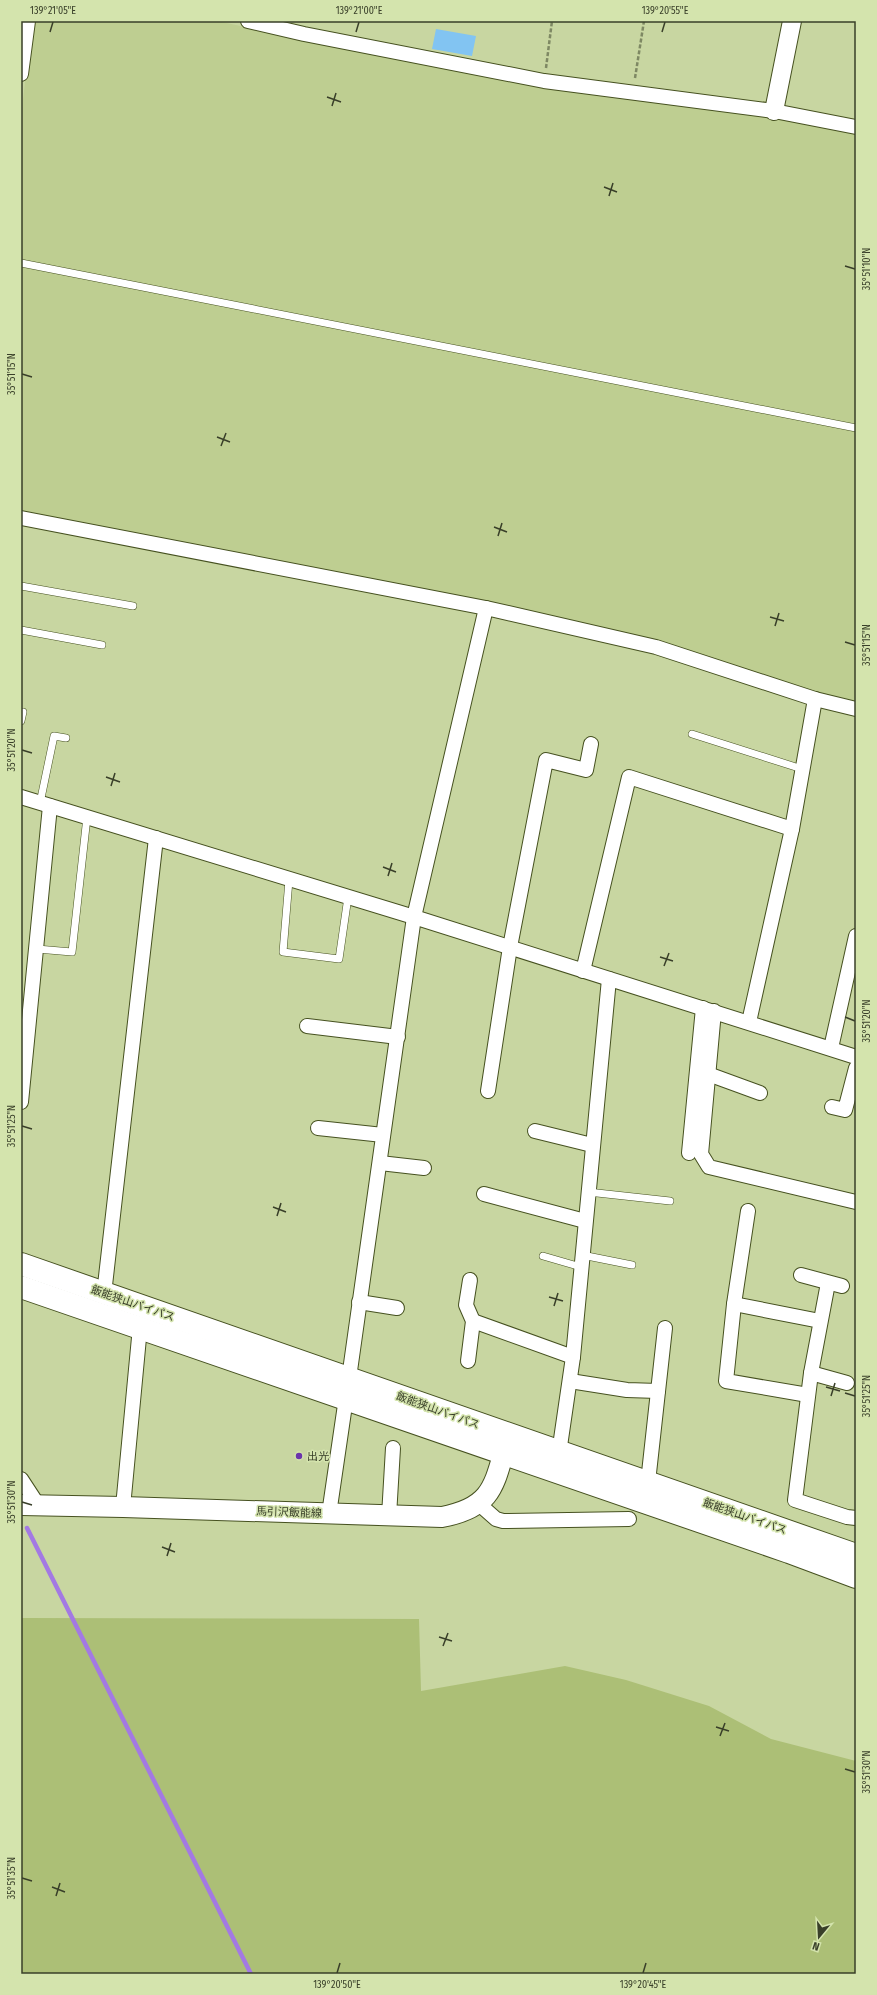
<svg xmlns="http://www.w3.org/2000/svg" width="877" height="1995" viewBox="0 0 877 1995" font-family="'Fira Sans Condensed','Noto Sans JP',sans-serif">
<rect width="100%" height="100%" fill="#c8d6a1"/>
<polygon fill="#bece91" points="32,21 217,21 509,82 774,118 856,134 856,708 670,650 21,511 21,117"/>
<polygon fill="#acbf76" points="21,1618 419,1619 421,1691 565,1666 626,1680 709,1706 771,1739 856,1761 856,1974 21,1974"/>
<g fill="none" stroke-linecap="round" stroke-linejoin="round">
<polyline stroke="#a379e3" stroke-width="4.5" points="27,1528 251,1974"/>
</g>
<polygon fill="#82c4f2" points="436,29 476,36 472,56 432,49"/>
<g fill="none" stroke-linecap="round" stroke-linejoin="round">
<defs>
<g id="service">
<polyline points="21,263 856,428"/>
<polyline points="21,586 133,606"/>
<polyline points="21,630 102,645"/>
<polyline points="21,721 23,712"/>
<polyline points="692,734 802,769"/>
<polyline points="40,803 54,736 66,738"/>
<polyline points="289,880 283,952 339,959 348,897"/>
<polyline points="37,949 72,952 87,817"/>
<polyline points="588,1192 670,1201"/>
<polyline points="582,1255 632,1265"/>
<polyline points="543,1256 581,1267"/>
</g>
<g id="minor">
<polyline points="248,21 304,34 544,81 774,111 856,127"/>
<polyline points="21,74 28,21"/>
<polyline points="21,518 486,608 656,647 815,699 856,709"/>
<polyline points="21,797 414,917 856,1057"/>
<polyline points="583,971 629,777 792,829"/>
<polyline points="714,1011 701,1154 709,1167 856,1202"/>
<polyline points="749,1022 792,829 815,699"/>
<polyline points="307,1026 398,1037"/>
<polyline points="831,1048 856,936"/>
<polyline points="708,1074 760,1093"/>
<polyline points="488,1091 510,947 546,760 586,770 591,744"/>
<polyline points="21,1102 50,806"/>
<polyline points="832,1107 845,1110 856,1068"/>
<polyline points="318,1128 383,1135"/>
<polyline points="535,1131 592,1145"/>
<polyline points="689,1153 703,1008"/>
<polyline points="380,1163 424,1168"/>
<polyline points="484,1194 585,1221"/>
<polyline points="748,1211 734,1304 726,1381 808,1395"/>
<polyline points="801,1275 842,1286"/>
<polyline points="828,1283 811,1373 795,1500 847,1517 856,1518"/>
<polyline points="104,1294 156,838"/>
<polyline points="359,1302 397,1308"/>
<polyline points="734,1304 820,1321"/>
<polyline points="473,1321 573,1357"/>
<polyline points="468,1361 473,1321 466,1305 470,1280"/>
<polyline points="811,1373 847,1383"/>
<polyline points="349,1378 414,917 486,608"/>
<polyline points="570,1381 627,1390 658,1391"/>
<polyline points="559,1453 573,1357 609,979"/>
<polyline points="21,1479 38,1505"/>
<polyline points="648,1482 665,1328"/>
<polyline points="479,1504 496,1519 503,1521 629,1519"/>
<polyline points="123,1507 140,1327"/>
<polyline points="329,1514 346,1398"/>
<polyline points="389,1516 393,1448"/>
</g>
<polyline id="tertiary" points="774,111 792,21"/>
<path id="secondary" d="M 21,1505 L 123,1507 L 442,1517 C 495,1507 494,1483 508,1438"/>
<g id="trunk">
<polyline points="21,1264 856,1555"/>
<polyline points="21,1287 789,1552 856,1577"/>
</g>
</defs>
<use href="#service" stroke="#465120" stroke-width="8"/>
<use href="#minor" stroke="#465120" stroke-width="16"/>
<use href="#tertiary" stroke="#465120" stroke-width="20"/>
<use href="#secondary" stroke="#465120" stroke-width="22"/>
<use href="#trunk" stroke="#465120" stroke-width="24"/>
<g stroke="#7e8863" stroke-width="2.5" stroke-dasharray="4 2" stroke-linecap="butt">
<polyline points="546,68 552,21"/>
<polyline points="635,78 644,21"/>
</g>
<use href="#service" stroke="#fff" stroke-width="7"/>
<use href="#minor" stroke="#fff" stroke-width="14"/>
<use href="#tertiary" stroke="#fff" stroke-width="18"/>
<use href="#secondary" stroke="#fff" stroke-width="20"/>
<use href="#trunk" stroke="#fff" stroke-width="22"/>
</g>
<path fill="none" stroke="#393f29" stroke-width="1.5" d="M 50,32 L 53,22M 356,32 L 359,22M 662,32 L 665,22M 327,97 L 341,102M 332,106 L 336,93M 604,187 L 617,192M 609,196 L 613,183M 845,266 L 855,269M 22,374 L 32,377M 217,437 L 230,442M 221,446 L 226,433M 494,527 L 507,532M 498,536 L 502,523M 770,617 L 784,621M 775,626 L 779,613M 845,642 L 855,645M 22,750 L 32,753M 106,777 L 120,782M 111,786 L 115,773M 383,867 L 396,872M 388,876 L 392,863M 660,957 L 673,961M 664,966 L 669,953M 845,1017 L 855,1021M 22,1126 L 32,1129M 273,1207 L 286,1212M 277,1216 L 281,1203M 549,1297 L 563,1301M 554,1306 L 558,1293M 826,1387 L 840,1391M 845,1393 L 855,1396M 831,1396 L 835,1383M 22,1502 L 32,1505M 162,1547 L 175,1552M 167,1556 L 171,1543M 439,1637 L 452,1641M 443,1646 L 448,1633M 716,1727 L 729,1731M 720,1736 L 725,1723M 845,1769 L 855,1772M 22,1878 L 32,1881M 52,1887 L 65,1892M 56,1896 L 60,1883M 337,1973 L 340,1963M 643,1973 L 646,1963"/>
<circle fill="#6b34ab" stroke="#d4e4ad" stroke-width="1.5" cx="299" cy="1456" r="4"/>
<g text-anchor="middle" stroke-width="3" stroke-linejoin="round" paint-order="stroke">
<g font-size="11" fill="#393f29" stroke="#d4e4ad">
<text transform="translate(133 1303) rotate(19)" y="4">飯能狭山バイパス</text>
<text transform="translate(438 1410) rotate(20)" y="4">飯能狭山バイパス</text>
<text transform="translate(289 1512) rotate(2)" y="4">馬引沢飯能線</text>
<text transform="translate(745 1516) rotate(19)" y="4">飯能狭山バイパス</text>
</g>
<g font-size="11" fill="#393f29" stroke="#d4e4ad" text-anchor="start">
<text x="307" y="1460">出光</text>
</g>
</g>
<rect width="877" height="1995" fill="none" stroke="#d4e4ad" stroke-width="44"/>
<g transform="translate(819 1937) rotate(198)" stroke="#d4e4ad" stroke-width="3" paint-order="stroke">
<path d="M0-3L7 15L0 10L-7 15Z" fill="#393f29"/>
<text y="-6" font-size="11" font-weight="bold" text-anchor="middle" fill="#393f29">N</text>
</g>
<rect x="22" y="22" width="833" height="1951" fill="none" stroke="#393f29" stroke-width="1.5"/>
<g font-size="10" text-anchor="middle" fill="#393f29">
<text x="53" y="14">139°21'05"E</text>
<text x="359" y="14">139°21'00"E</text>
<text x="665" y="14">139°20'55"E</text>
<text transform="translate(866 269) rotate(-90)" y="4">35°51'10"N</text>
<text transform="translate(11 374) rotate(-90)" y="4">35°51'15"N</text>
<text transform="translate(866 645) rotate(-90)" y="4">35°51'15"N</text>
<text transform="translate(11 750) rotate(-90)" y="4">35°51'20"N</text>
<text transform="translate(866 1021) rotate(-90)" y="4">35°51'20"N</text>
<text transform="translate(11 1126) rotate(-90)" y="4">35°51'25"N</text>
<text transform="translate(866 1396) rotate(-90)" y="4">35°51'25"N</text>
<text transform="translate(11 1502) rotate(-90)" y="4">35°51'30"N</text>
<text transform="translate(866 1772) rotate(-90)" y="4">35°51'30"N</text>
<text transform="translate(11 1878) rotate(-90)" y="4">35°51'35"N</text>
<text x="337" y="1988">139°20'50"E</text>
<text x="643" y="1988">139°20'45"E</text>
</g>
</svg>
